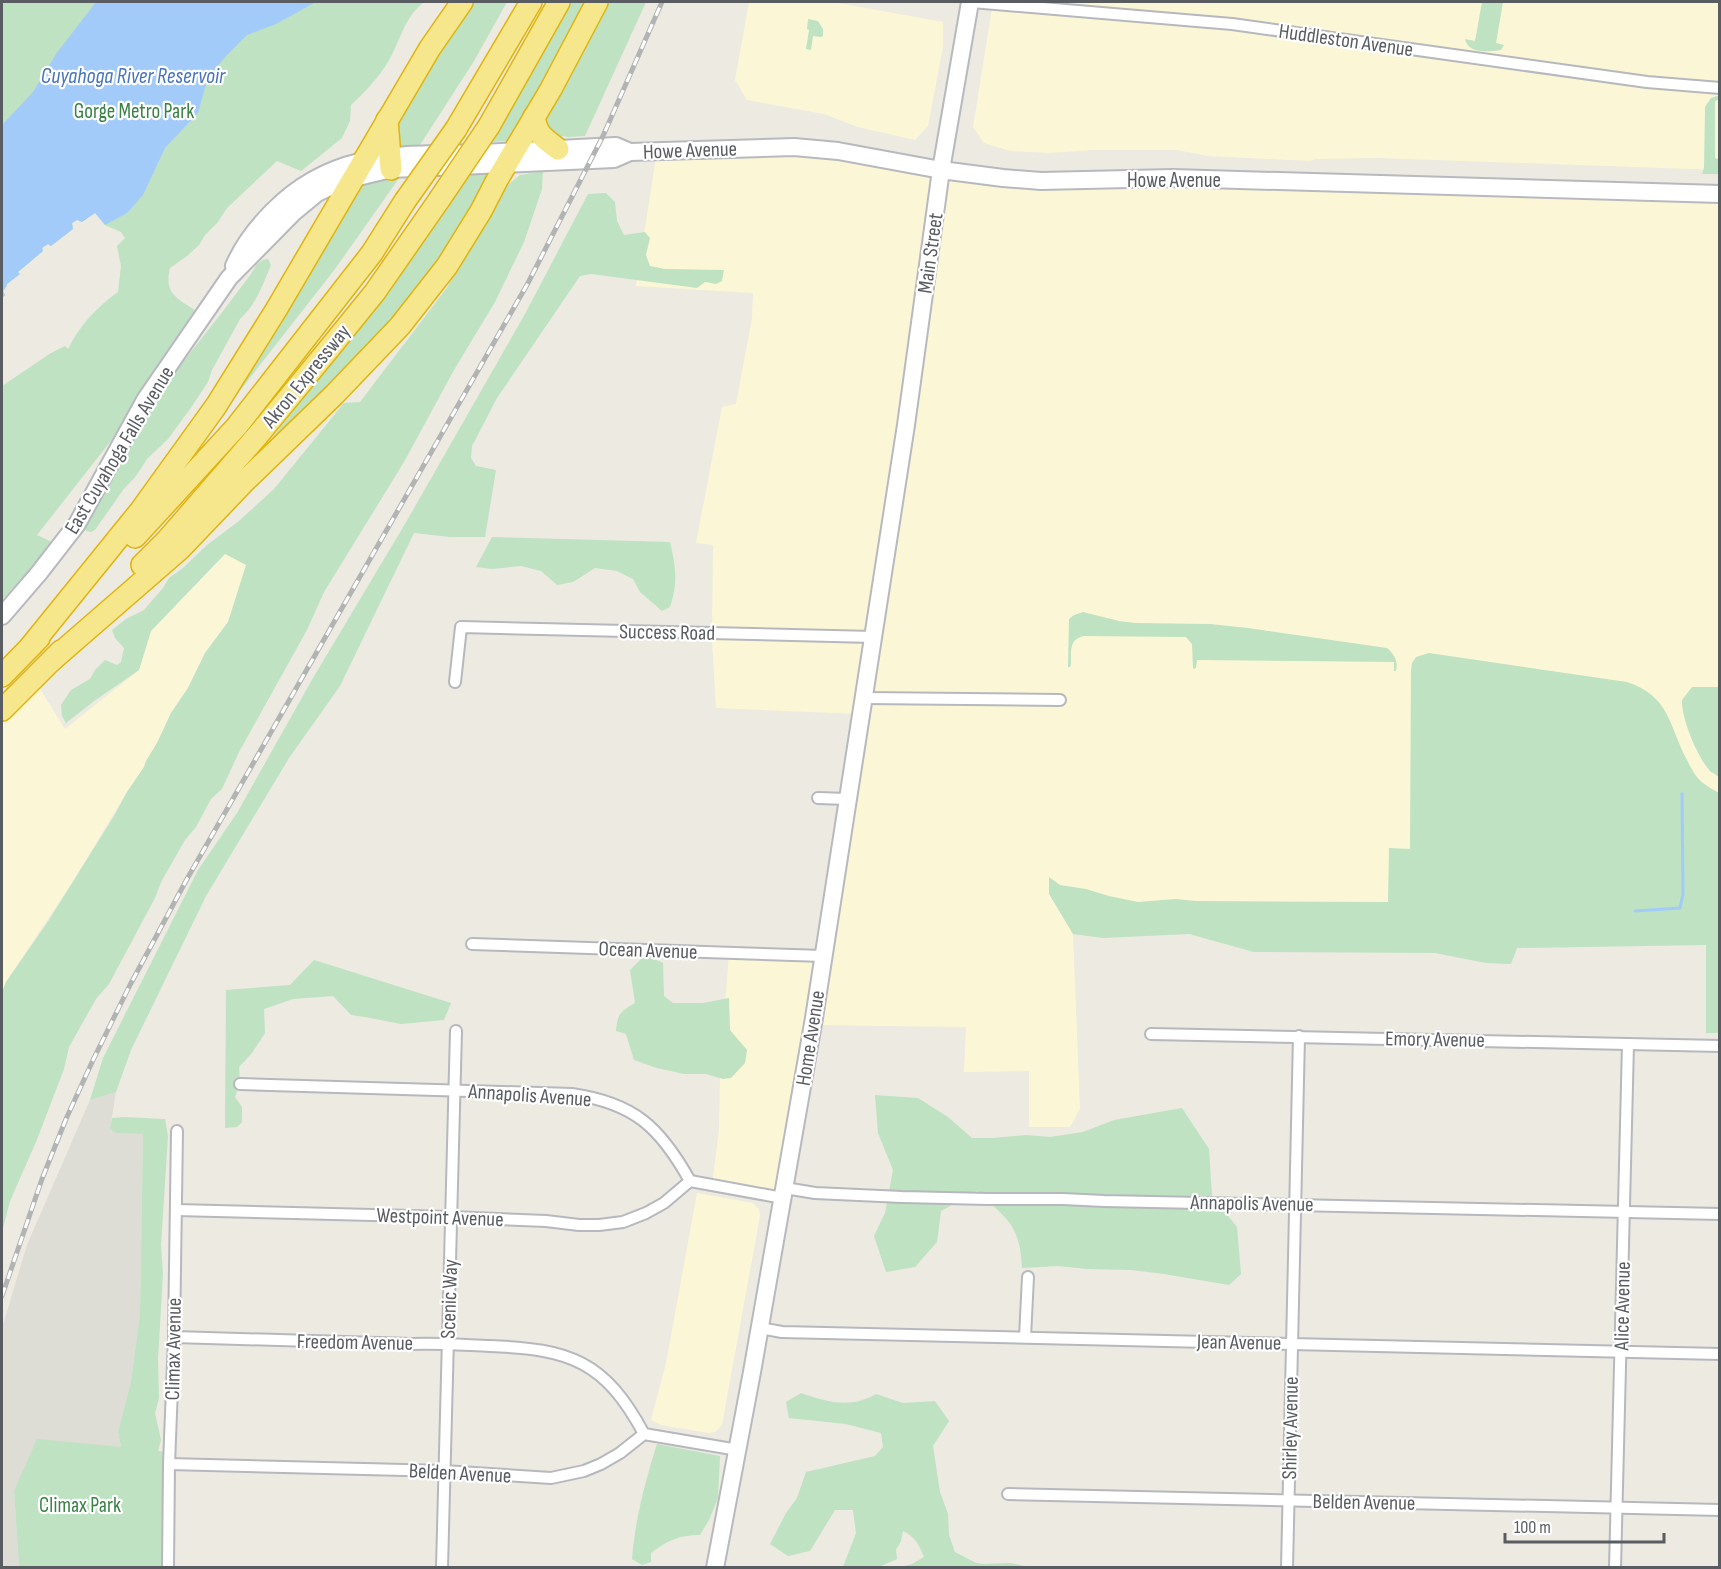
<svg xmlns="http://www.w3.org/2000/svg" width="1721" height="1569" viewBox="0 0 1721 1569" font-family="'Sofia Sans Condensed',sans-serif">
<rect width="100%" height="100%" fill="#eceae1"/>
<g fill="#fbf7d6">
<polygon points="749,2 833,2 943,22 943,47 928,126 915,140 858,127 824,114 747,100 735,80"/>
<polygon points="993,2 1719,2 1719,170 1379,158 1315,159 1310,161 1208,156 1177,150 1095,150 1049,153 1010,151 984,143 973,127"/>
<polygon points="775,147 941,170 1719,194 1719,942 1189,934 1073,934 1080,1109 1070,1127 1029,1127 1029,1071 964,1072 966,1027 813,1025 783,1198 712,1185 719,1130 720,1071 729,953 824,956 873,637 712,633 713,545 696,543 722,407 736,404 752,318 753,293 636,286 657,151"/>
<polygon points="225,553 247,565 228,622 205,653 188,688 171,713 157,743 146,761 144,767 127,792 72,883 6,982 2,992 2,723 39,687 65,729 139,670 151,631"/>
<polygon points="712,639 868,644 857,714 716,708"/>
<polygon points="697,1193 753,1203 759,1209 760,1216 722,1425 715,1432 708,1433 661,1425 651,1420 666,1363"/>
</g>
<polygon fill="#dddcd5" points="116,1092 110,1128 116,1133 143,1134 140,1314 131,1382 118,1432 121,1447 14,1491 19,1567 2,1568 2,1328 27,1245 90,1100"/>
<g fill="#bee2c2">
<path d="M 2,2 L 424,2 C 404,17 400,42 388,62 C 379,77 365,92 351,105 L 350,121 L 342,138 L 301,171 L 277,161 L 227,208 L 218,222 L 205,235 L 199,245 L 187,256 L 170,268 C 164,293 176,298 195,310 L 138,393 L 117,433 L 37,535 L 54,543 L 2,600 L 2,386 L 51,353 L 65,346 L 68,349 C 80,325 96,308 118,292 L 121,266 L 117,246 L 125,238 L 121,232 L 105,225 L 95,213 L 82,222 L 77,220 L 72,223 L 73,229 L 51,246 L 48,244 L 42,248 L 43,251 L 18,272 L 20,274 L 7,284 L 6,287 L 3,291 L 5,295 L 2,298 Z"/>
<polygon points="468,2 507,2 474,61 418,148 394,148 393,123"/>
<polygon points="569,2 588,2 510,141 488,142"/>
<polygon points="602,2 646,2 585,136 568,137 548,134 543,124 547,105"/>
<path d="M 1482,2 L 1503,2 L 1496,43 L 1504,45 L 1501,50 C 1488,52 1468,54 1465,39 L 1475,41 Z"/>
<polygon points="808,19 818,21 823,29 823,36 821,37 813,36 811,50 806,49 809,30 807,29"/>
<polygon points="1717,96 1719,96 1720,99 1715,101 1715,158 1719,159 1719,174 1702,174 1704,168 1705,107 1711,98"/>
<polygon points="491,171 462,230 403,314 261,452 332,362 468,172"/>
<polygon points="543,171 542,189 524,242 495,302 454,370 404,462 324,592 307,630 239,752 222,789 211,799 196,827 185,840 161,882 155,898 109,984 96,999 69,1047 64,1069 36,1142 10,1201 2,1232 2,992 6,982 49,920 114,816 127,792 144,767 146,761 157,743 171,713 188,688 205,653 228,622 246,565 225,554 151,631 139,670 94,701 66,723 62,716 61,705 71,690 90,679 95,670 105,660 117,665 121,662 124,648 115,638 112,630 126,619 144,610 163,588 169,578 183,568 207,545 239,521 274,489 344,403 360,402 446,289 468,253 504,188 520,175"/>
<polygon points="402,174 335,269 224,411 358,183"/>
<polygon points="606,193 615,202 617,221 624,235 645,232 650,238 646,255 650,266 665,269 724,270 722,281 716,284 705,282 697,288 591,274 580,276 497,398 472,446 471,458 476,466 496,470 485,537 450,537 414,533 340,686 289,758 206,896 131,1050 116,1092 90,1100 103,1058 198,870 237,813 313,678 405,524 525,314 588,194"/>
<path d="M 268,259 L 271,265 C 263,284 256,305 240,319 L 212,370 L 208,382 L 190,409 L 168,439 L 147,459 L 136,476 L 123,490 L 95,530 L 91,532 L 86,531 L 85,527 L 101,494 L 134,441 L 157,395 L 220,315 L 251,274 L 257,264 L 263,260 Z"/>
<path d="M 492,537 L 670,542 C 676,567 678,583 670,607 L 662,611 L 640,592 L 633,579 L 617,571 L 595,568 L 573,582 L 557,585 L 541,571 L 521,566 L 492,569 L 476,567 Z"/>
<path d="M 1083,612 L 1119,621 L 1135,623 L 1210,624 L 1248,628 L 1387,648 C 1395,655 1398,661 1396,671 L 1394,671 L 1394,662 L 1197,660 L 1196,668 L 1194,669 L 1193,668 L 1192,644 L 1186,637 L 1084,636 C 1069,639 1071,651 1071,664 L 1070,667 L 1068,667 L 1069,619 L 1074,615 Z"/>
<path d="M 1429,653 L 1627,682 C 1670,696 1669,726 1687,760 C 1691,768 1696,778 1703,783 C 1708,787 1714,790 1719,793 L 1719,1033 L 1706,1033 L 1706,945 L 1517,948 L 1511,964 L 1486,963 L 1435,953 L 1254,952 L 1189,934 L 1103,938 L 1073,934 L 1049,894 L 1049,877 L 1060,885 L 1086,889 L 1109,896 L 1138,902 L 1176,899 L 1196,901 L 1388,902 L 1389,848 L 1410,849 L 1411,670 L 1412,663 L 1416,657 Z"/>
<path d="M 1692,687 L 1719,687 L 1719,777 C 1719,777 1712,772 1711,772 C 1698,759 1681,718 1682,700 Z"/>
<path d="M 642,958 L 652,958 L 663,963 L 664,996 L 673,1003 L 703,1003 L 729,998 L 730,1030 L 747,1050 L 745,1063 L 731,1078 L 723,1079 L 706,1074 L 684,1074 L 657,1068 L 634,1060 L 626,1034 L 616,1031 C 618,1013 620,1012 635,1003 L 630,970 Z"/>
<polygon points="314,960 451,1003 444,1020 401,1024 365,1017 351,1015 333,996 293,999 264,1009 265,1033 252,1053 239,1067 240,1084 235,1097 242,1107 242,1122 237,1127 225,1128 226,990 290,985"/>
<path d="M 875,1095 L 918,1098 L 948,1117 L 972,1138 L 993,1138 L 1026,1135 L 1050,1137 L 1083,1132 L 1114,1120 L 1182,1108 L 1209,1149 L 1212,1196 L 1237,1227 L 1241,1274 L 1229,1285 L 1164,1274 L 1131,1270 L 1087,1269 L 1058,1266 L 1022,1268 C 1020,1224 1007,1219 977,1191 L 941,1211 L 937,1242 L 915,1267 L 886,1272 L 874,1236 L 885,1213 L 893,1170 L 878,1133 Z"/>
<polygon points="124,1117 165,1119 168,1136 161,1245 163,1273 158,1360 159,1398 155,1413 161,1440 158,1451 170,1452 168,1567 19,1567 14,1491 37,1439 121,1447 118,1432 131,1382 140,1314 143,1134 116,1133 110,1128 112,1118"/>
<path d="M 801,1393 C 827,1402 850,1409 876,1394 L 903,1403 L 935,1401 L 949,1421 L 933,1446 L 940,1492 L 948,1514 L 949,1535 L 955,1552 L 974,1562 L 982,1564 L 1010,1563 L 1025,1566 L 1025,1567 L 900,1567 L 912,1564 L 924,1557 C 919,1544 915,1537 903,1531 L 901,1541 L 896,1550 L 897,1559 L 879,1567 L 843,1567 L 856,1533 L 853,1510 L 835,1510 L 810,1551 L 788,1556 L 770,1544 L 786,1513 L 797,1498 L 806,1472 L 875,1456 L 883,1447 L 881,1433 L 846,1424 L 789,1418 L 786,1402 Z"/>
<path d="M 657,1444 L 720,1456 L 718,1498 L 709,1520 L 700,1535 C 678,1535 667,1541 651,1553 L 651,1562 L 642,1565 L 632,1559 C 635,1520 645,1482 657,1444 Z"/>
</g>
<polygon fill="#a3cbfa" points="96,2 316,2 276,24 247,35 227,55 208,77 198,113 165,148 143,195 127,213 105,225 95,213 82,222 77,220 72,223 73,229 51,246 48,244 42,248 43,251 18,272 20,274 7,284 6,287 3,291 5,295 2,298 2,125 33,92 56,54"/>
<g fill="none" stroke-linecap="round" stroke-linejoin="round">
<polyline stroke="#a3cbfa" stroke-width="3" points="1635,911 1680,908 1683,894 1682,794"/>
<defs>
<g id="street">
<polyline points="972,2 1232,24 1647,82 1720,88"/>
<polyline points="455,682 461,627 873,637"/>
<polyline points="864,698 1060,700"/>
<polyline points="818,798 848,799"/>
<polyline points="472,944 823,956"/>
<polyline points="1151,1034 1720,1046"/>
<path d="M 240,1084 L 572,1094 C 634,1103 660,1127 690,1181 L 783,1198"/>
<polyline points="785,1188 815,1193 902,1197 988,1199 1063,1199 1104,1201 1720,1214"/>
<polyline points="176,1210 451,1217 546,1221 579,1225 599,1225 623,1222 646,1213 664,1203 690,1181"/>
<polyline points="760,1328 782,1332 1720,1354"/>
<path d="M 174,1337 L 412,1344 C 438,1343 464,1345 490,1346 C 570,1349 605,1361 644,1434"/>
<polyline points="1025,1337 1028,1277"/>
<polyline points="169,1464 444,1471 551,1478 584,1471 601,1464 620,1453 644,1434 738,1450"/>
<polyline points="1008,1494 1720,1510"/>
<polyline points="168,1568 169,1464 174,1337 177,1131"/>
<polyline points="442,1568 456,1031"/>
<polyline points="1287,1568 1299,1036"/>
<polyline points="1615,1568 1628,1044"/>
</g>
<g id="secondary">
<path d="M 234,266 C 243,245 257,227 273,211 C 334,149 403,155 483,153 C 527,151 572,148 616,146 L 630,152"/>
<polyline points="2,616 39,573 77,524 145,400 229,278 294,212 317,193 338,183 354,178 391,169 614,159 630,152 794,147 838,151 941,170 1003,178 1041,181 1173,178 1720,194"/>
<polyline points="715,1568 752,1372 814,1018 906,425 941,170 970,2"/>
</g>
<g id="highway">
<path d="M 534,117 C 537,135 544,138 558,149"/>
<polyline points="387,120 391,169"/>
<polyline points="489,126 559,2"/>
<polyline points="456,129 531,2"/>
<polyline points="135,537 237,426 372,253 405,201"/>
<polyline points="142,565 167,540 258,435 328,350 375,292 439,200"/>
<polyline points="30,647 141,510 216,406 276,310 430,48 462,2"/>
<polyline points="51,661 180,549 245,481 334,395 400,326 447,266 481,211 497,180 551,89 597,2"/>
<polyline points="2,676 39,638"/>
<polyline points="2,710 61,651"/>
</g>
</defs>
<use href="#street" stroke="#b6b8bd" stroke-width="14"/>
<use href="#secondary" stroke="#b7b9bf" stroke-width="20"/>
<use href="#highway" stroke="#e0b40d" stroke-width="24"/>
<use href="#street" stroke="#fff" stroke-width="10"/>
<use href="#secondary" stroke="#fff" stroke-width="16"/>
<use href="#highway" stroke="#f6e78d" stroke-width="21"/>
<defs>
<polyline id="rail" points="2,1296 42,1179 66,1119 93,1060 130,985 187,879 528,283 603,136 662,2"/>
</defs>
<use href="#rail" stroke="#b2b3b3" stroke-width="5"/>
<use href="#rail" stroke="#fff" stroke-width="3" stroke-dasharray="9" stroke-linecap="butt"/>
<defs>
<g id="highway-bridge">
<polyline points="439,200 489,126"/>
<polyline points="405,201 456,129"/>
</g>
</defs>
<use href="#highway-bridge" stroke="#e0b40d" stroke-width="24" stroke-linecap="butt"/>
<use href="#highway-bridge" stroke="#f6e78d" stroke-width="21"/>
</g>
<g text-anchor="middle" stroke-width="4.5" stroke-linejoin="round" paint-order="stroke">
<g font-size="21" fill="#595c61" stroke="#fff">
<text transform="translate(1346 40) rotate(8)" y="7">Huddleston Avenue</text>
<text transform="translate(690 150) rotate(-2)" y="7">Howe Avenue</text>
<text x="1174" y="187">Howe Avenue</text>
<text transform="translate(930 253) rotate(-82)" y="7">Main Street</text>
<text transform="translate(306 376) rotate(-51)" y="7">Akron Expressway</text>
<text transform="translate(119 450) rotate(-59)" y="7">East Cuyahoga Falls Avenue</text>
<text transform="translate(667 632) rotate(1)" y="7">Success Road</text>
<text transform="translate(648 950) rotate(2)" y="7">Ocean Avenue</text>
<text transform="translate(810 1038) rotate(-81)" y="7">Home Avenue</text>
<text transform="translate(1435 1039) rotate(1)" y="7">Emory Avenue</text>
<text transform="translate(530 1095) rotate(4)" y="7">Annapolis Avenue</text>
<text transform="translate(1252 1203) rotate(1)" y="7">Annapolis Avenue</text>
<text transform="translate(440 1217) rotate(2)" y="7">Westpoint Avenue</text>
<text transform="translate(449 1299) rotate(-88)" y="7">Scenic Way</text>
<text transform="translate(1622 1306) rotate(-89)" y="7">Alice Avenue</text>
<text transform="translate(355 1342) rotate(1)" y="7">Freedom Avenue</text>
<text transform="translate(1239 1342) rotate(1)" y="7">Jean Avenue</text>
<text transform="translate(173 1349) rotate(-89)" y="7">Climax Avenue</text>
<text transform="translate(1290 1428) rotate(-89)" y="7">Shirley Avenue</text>
<text transform="translate(460 1473) rotate(3)" y="7">Belden Avenue</text>
<text transform="translate(1364 1502) rotate(1)" y="7">Belden Avenue</text>
</g>
<g font-size="21" fill="#398144" stroke="#fff">
<text x="134" y="118">Gorge Metro Park</text>
<text x="80" y="1512">Climax Park</text>
</g>
<g font-size="22" font-style="italic" fill="#4774bb" stroke="#fff">
<text x="133" y="83">Cuyahoga River Reservoir</text>
</g>
</g>
<rect width="1721" height="1569" fill="none" stroke="#595c61" stroke-width="6"/>
<path d="M1505 1533v9h159v-9" fill="none" stroke="#595c61" stroke-width="3"/>
<text x="1514" y="1533" font-size="18" fill="#595c61" stroke="#ffffff" stroke-width="4.5" paint-order="stroke">100 m</text>
</svg>
